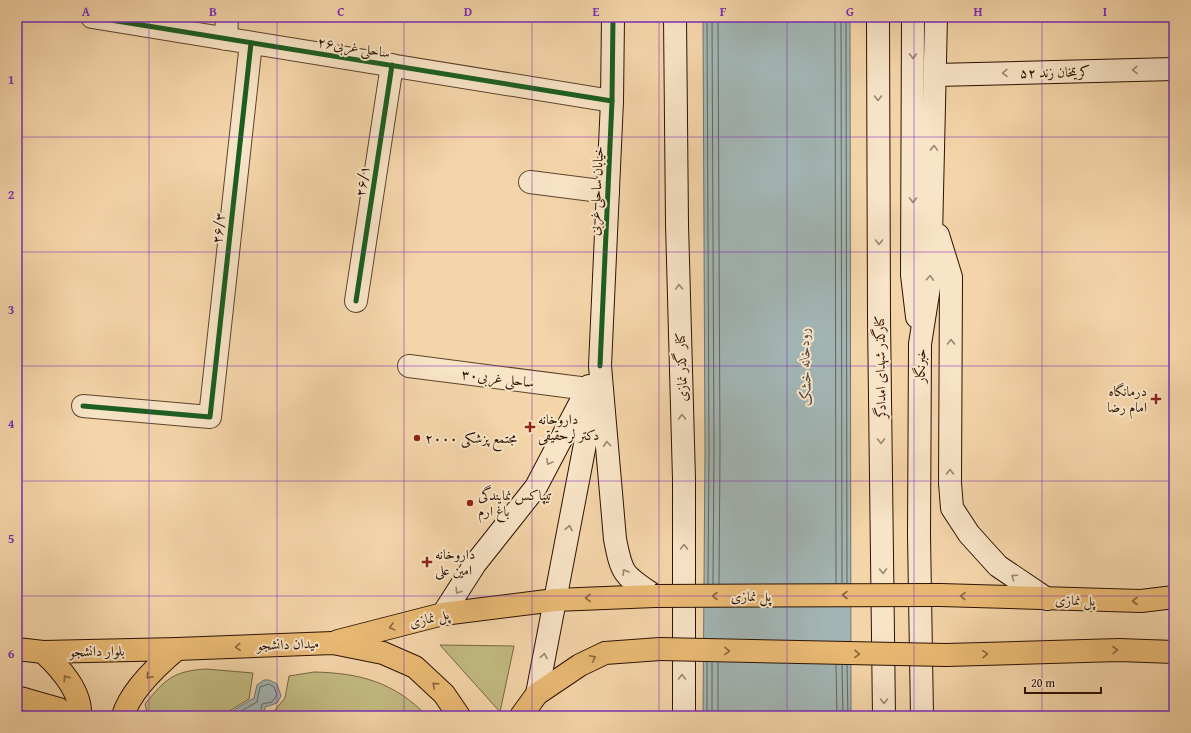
<svg xmlns="http://www.w3.org/2000/svg" width="1191" height="733" viewBox="0 0 1191 733" font-family="'Gentium Book Plus',Amiri,serif">
<rect width="100%" height="100%" fill="#f4d5a9"/>
<filter id="stains"><feTurbulence type="fractalNoise" baseFrequency=".005" numOctaves="4"/><feColorMatrix values="0 0 0 0 .2 0 0 0 0 .09 0 0 0 0 .02 0 0 0 .5 -.17"/></filter>
<radialGradient id="worn" r=".72"><stop offset=".6" stop-color="#630" stop-opacity="0"/><stop offset="1" stop-color="#630" stop-opacity=".3"/></radialGradient>
<g fill="#c3bb82" stroke="#776642">
<polygon points="440,645 514,646 500,712"/>
<path d="M 206,669 L 253,673 L 249,699 L 221,716 L 148,716 L 145,704 C 165,679 174,671 206,669 Z"/>
<path d="M 314,672 C 360,673 394,682 427,716 L 270,716 L 285,698 L 289,676 Z"/>
</g>
<g fill="#a2b5b4" stroke="#72746c">
<polygon points="703,17 850,17 851,716 703,716 705,450"/>
<polygon points="264,680 269,680 277,684 281,696 277,703 265,707 264,716 224,716 254,698 257,685"/>
</g>
<g fill="none" stroke-linecap="round" stroke-linejoin="round">
<g stroke="#66645a" stroke-width="1">
<polyline points="707,17 709,450 708,584"/>
<polyline points="712,17 714,450 713,584"/>
<polyline points="718,17 720,450 719,584"/>
<polyline points="835,17 836,583"/>
<polyline points="841,17 842,583"/>
<polyline points="846,17 847,583"/>
<polyline points="836,665 837,716"/>
<polyline points="842,665 843,716"/>
<polyline points="847,665 848,716"/>
<polyline points="232,716 257,702 260,687 269,684 274,687 277,695 272,702 262,704 260,716"/>
<polyline points="707,716 707,662"/>
<polyline points="712,716 712,662"/>
<polyline points="718,716 718,662"/>
</g>
<defs>
<g id="street">
<polyline points="92,17 612,101"/>
<polyline points="226,39 227,17"/>
<polyline points="530,182 608,192"/>
<polyline points="356,301 392,65"/>
<polyline points="409,366 588,389"/>
<polyline points="83,406 210,417 251,43"/>
</g>
<g id="secondary">
<path d="M 613,17 L 612,101 L 600,366 L 615,539 C 622,576 624,575 655,596"/>
<polyline points="675,17 677,224 684,479 684,716"/>
<polyline points="878,17 879,318 884,716"/>
<polyline points="913,17 912,275 917,317"/>
<polyline points="936,75 1174,69"/>
<polyline points="938,235 951,277 950,483 952,508 969,534 998,566 1047,599"/>
<polyline points="443,614 475,564 536,487 589,386"/>
<polyline points="537,694 595,392"/>
<polyline points="922,716 919,535 920,344 930,281 936,17"/>
</g>
<g id="primary">
<polyline points="940,595 1141,601 1174,597"/>
<polyline points="338,641 443,614 555,600 655,596"/>
<polyline points="17,649 43,652 177,649 333,643 383,653 415,667 444,694 459,716"/>
<path d="M 43,652 C 59,667 82,691 80,716"/>
<polyline points="946,655 1119,650 1174,652"/>
<polyline points="17,697 59,709"/>
<path d="M 123,716 C 130,691 158,665 177,649"/>
<polyline points="521,716 537,694 580,665 605,653 660,649"/>
</g>
</defs>
<use href="#street" stroke="#5d432b" stroke-width="24"/>
<use href="#secondary" stroke="#2b1201" stroke-width="24"/>
<use href="#primary" stroke="#2b1201" stroke-width="24"/>
<use href="#street" stroke="#f8e4c7" stroke-width="22"/>
<use href="#secondary" stroke="#f8e4c7" stroke-width="22"/>
<use href="#primary" stroke="#eaba74" stroke-width="22"/>
<defs>
<g id="primary-bridge">
<polyline points="655,596 940,595"/>
<polyline points="660,649 946,655"/>
</g>
</defs>
<use href="#primary-bridge" stroke="#2b1201" stroke-width="24" stroke-linecap="butt"/>
<use href="#primary-bridge" stroke="#eaba74" stroke-width="22"/>
<defs>
<g id="cycleway">
<polyline points="92,17 612,101"/>
<polyline points="356,301 392,65"/>
<polyline points="600,366 612,101 613,17"/>
<polyline points="83,406 210,417 251,43"/>
</g>
</defs>
<use href="#cycleway" stroke="#f8e4c7" stroke-width="8"/>
<use href="#cycleway" stroke="#1b5e20" stroke-width="5"/>
</g>
<defs><path id="oneway-chevron" d="M-2-3.5L2.5 0L-2 3.5" fill="none" stroke-width="1.6" stroke-linecap="round" stroke-linejoin="round"/></defs>
<g stroke="#9c866e">
<use href="#oneway-chevron" transform="translate(913 56) rotate(90)"/>
<use href="#oneway-chevron" transform="translate(1135 70) rotate(179)"/>
<use href="#oneway-chevron" transform="translate(1005 73) rotate(179)"/>
<use href="#oneway-chevron" transform="translate(878 98) rotate(90)"/>
<use href="#oneway-chevron" transform="translate(934 148) rotate(-88)"/>
<use href="#oneway-chevron" transform="translate(913 200) rotate(90)"/>
<use href="#oneway-chevron" transform="translate(879 242) rotate(90)"/>
<use href="#oneway-chevron" transform="translate(930 278) rotate(-86)"/>
<use href="#oneway-chevron" transform="translate(679 287) rotate(-92)"/>
<use href="#oneway-chevron" transform="translate(951 342) rotate(-90)"/>
<use href="#oneway-chevron" transform="translate(682 417) rotate(-92)"/>
<use href="#oneway-chevron" transform="translate(881 441) rotate(89)"/>
<use href="#oneway-chevron" transform="translate(607 444) rotate(-95)"/>
<use href="#oneway-chevron" transform="translate(549 462) rotate(118)"/>
<use href="#oneway-chevron" transform="translate(950 472) rotate(-90)"/>
<use href="#oneway-chevron" transform="translate(569 528) rotate(-79)"/>
<use href="#oneway-chevron" transform="translate(684 547) rotate(-89)"/>
<use href="#oneway-chevron" transform="translate(883 571) rotate(89)"/>
<use href="#oneway-chevron" transform="translate(625 572) rotate(-121)"/>
<use href="#oneway-chevron" transform="translate(1014 577) rotate(-146)"/>
<use href="#oneway-chevron" transform="translate(458 591) rotate(123)"/>
<use href="#oneway-chevron" transform="translate(544 656) rotate(-79)"/>
<use href="#oneway-chevron" transform="translate(682 677) rotate(-89)"/>
<use href="#oneway-chevron" transform="translate(884 701) rotate(90)"/>
</g>
<g stroke="#8a663a">
<use href="#oneway-chevron" transform="translate(845 595) rotate(180)"/>
<use href="#oneway-chevron" transform="translate(715 596) rotate(180)"/>
<use href="#oneway-chevron" transform="translate(963 596) rotate(-178)"/>
<use href="#oneway-chevron" transform="translate(588 598) rotate(178)"/>
<use href="#oneway-chevron" transform="translate(1135 601) rotate(-180)"/>
<use href="#oneway-chevron" transform="translate(392 627) rotate(165)"/>
<use href="#oneway-chevron" transform="translate(238 647) rotate(178)"/>
<use href="#oneway-chevron" transform="translate(1115 650) rotate(-1)"/>
<use href="#oneway-chevron" transform="translate(727 651) rotate(1)"/>
<use href="#oneway-chevron" transform="translate(857 654) rotate(1)"/>
<use href="#oneway-chevron" transform="translate(985 654) rotate(-2)"/>
<use href="#oneway-chevron" transform="translate(593 658) rotate(-27)"/>
<use href="#oneway-chevron" transform="translate(149 676) rotate(131)"/>
<use href="#oneway-chevron" transform="translate(66 678) rotate(-124)"/>
<use href="#oneway-chevron" transform="translate(435 685) rotate(-138)"/>
</g>
<path fill="none" stroke="#7b2cbf" stroke-width="1" stroke-opacity="0.55" d="M 149,17 L 149,716M 277,17 L 277,716M 404,17 L 404,716M 532,17 L 532,716M 659,17 L 659,716M 787,17 L 787,716M 914,17 L 914,716M 1042,17 L 1042,716M 17,137 L 1174,137M 17,252 L 1174,252M 17,366 L 1174,366M 17,481 L 1174,481M 17,596 L 1174,596"/>
<g fill="#8f2418" stroke="#f8e4c7" stroke-width="1.5">
<path d="M1154 393h4v4h4v4h-4v4h-4v-4h-4v-4h4z"/>
<path d="M528 421h4v4h4v4h-4v4h-4v-4h-4v-4h4z"/>
<circle cx="417" cy="438" r="4"/>
<circle cx="470" cy="503" r="4"/>
<path d="M425 556h4v4h4v4h-4v4h-4v-4h-4v-4h4z"/>
</g>
<g text-anchor="middle" stroke-width="4" stroke-linejoin="round" paint-order="stroke">
<g font-size="14" fill="#2b1201" stroke="#f8e4c7">
<text transform="translate(354 47) rotate(9)" y="5">ساحلی غربی۲۶</text>
<text transform="translate(1055 72) rotate(-1)" y="5">کریمخان زند ۵۲</text>
<text transform="translate(362 181) rotate(-81)" y="5">۲۶/۱</text>
<text transform="translate(596 191) rotate(-87)" y="5">خیابان ساحلی غربی</text>
<text transform="translate(218 228) rotate(-84)" y="5">۲۶/۳</text>
<text transform="translate(920 366) rotate(-89)" y="5">خبرنگار</text>
<text transform="translate(681 367) rotate(-92)" y="5">کنار گذر نمازی</text>
<text transform="translate(880 367) rotate(-91)" y="5">کنارگذر شهدای امدادگر</text>
<text transform="translate(498 378) rotate(7)" y="5">ساحلی غربی۳۰</text>
<text x="751" y="601">پل نمازی</text>
<text transform="translate(1075 600) rotate(1)" y="5">پل نمازی</text>
<text transform="translate(429 618) rotate(-13)" y="5">پل نمازی</text>
<text transform="translate(288 644) rotate(-2)" y="5">میدان دانشجو</text>
<text transform="translate(97 651) rotate(-1)" y="5">بلوار دانشجو</text>
</g>
<g font-size="14" fill="#2b1201" stroke="#f8e4c7" text-anchor="start">
<text x="1147" y="396" text-anchor="end">درمانگاه<tspan x="1147" dy="16">امام رضا</tspan></text>
<text x="538" y="424">داروخانه<tspan x="538" dy="16">دکتر لرحقیقی</tspan></text>
<text x="425" y="443">مجتمع پزشکی ۲۰۰۰</text>
<text x="478" y="500">تیپاکس نمایندگی<tspan x="478" dy="16">باغ ارم</tspan></text>
<text x="435" y="559">داروخانه<tspan x="435" dy="16">امین علی</tspan></text>
</g>
<g font-size="15" font-style="italic" fill="#554b40" stroke="#f8e4c7">
<text transform="translate(805 367) rotate(-92)" y="5">رودخانه خشک</text>
</g>
</g>
<rect width="1191" height="733" fill="none" stroke="#f4d5a9" stroke-width="44"/>
<path d="M1025 687v6h76v-6" fill="none" stroke="#2b1201" stroke-width="2"/>
<text x="1031" y="687" font-size="12" fill="#2b1201" stroke="#f8e4c7" stroke-width="3" paint-order="stroke">20 m</text>
<rect x="22" y="22" width="1147" height="689" fill="none" stroke="#7b2cbf" stroke-width="1.5"/>
<g font-size="13" text-anchor="middle" font-weight="bold" fill="#7b2cbf">
<text x="86" y="16">A</text>
<text x="213" y="16">B</text>
<text x="341" y="16">C</text>
<text x="468" y="16">D</text>
<text x="596" y="16">E</text>
<text x="723" y="16">F</text>
<text x="850" y="16">G</text>
<text x="978" y="16">H</text>
<text x="1105" y="16">I</text>
<text x="11" y="84">1</text>
<text x="11" y="199">2</text>
<text x="11" y="314">3</text>
<text x="11" y="428">4</text>
<text x="11" y="543">5</text>
<text x="11" y="658">6</text>
</g>
<rect width="100%" height="100%" filter="url(#stains)"/>
<rect width="100%" height="100%" fill="url(#worn)"/>
</svg>
